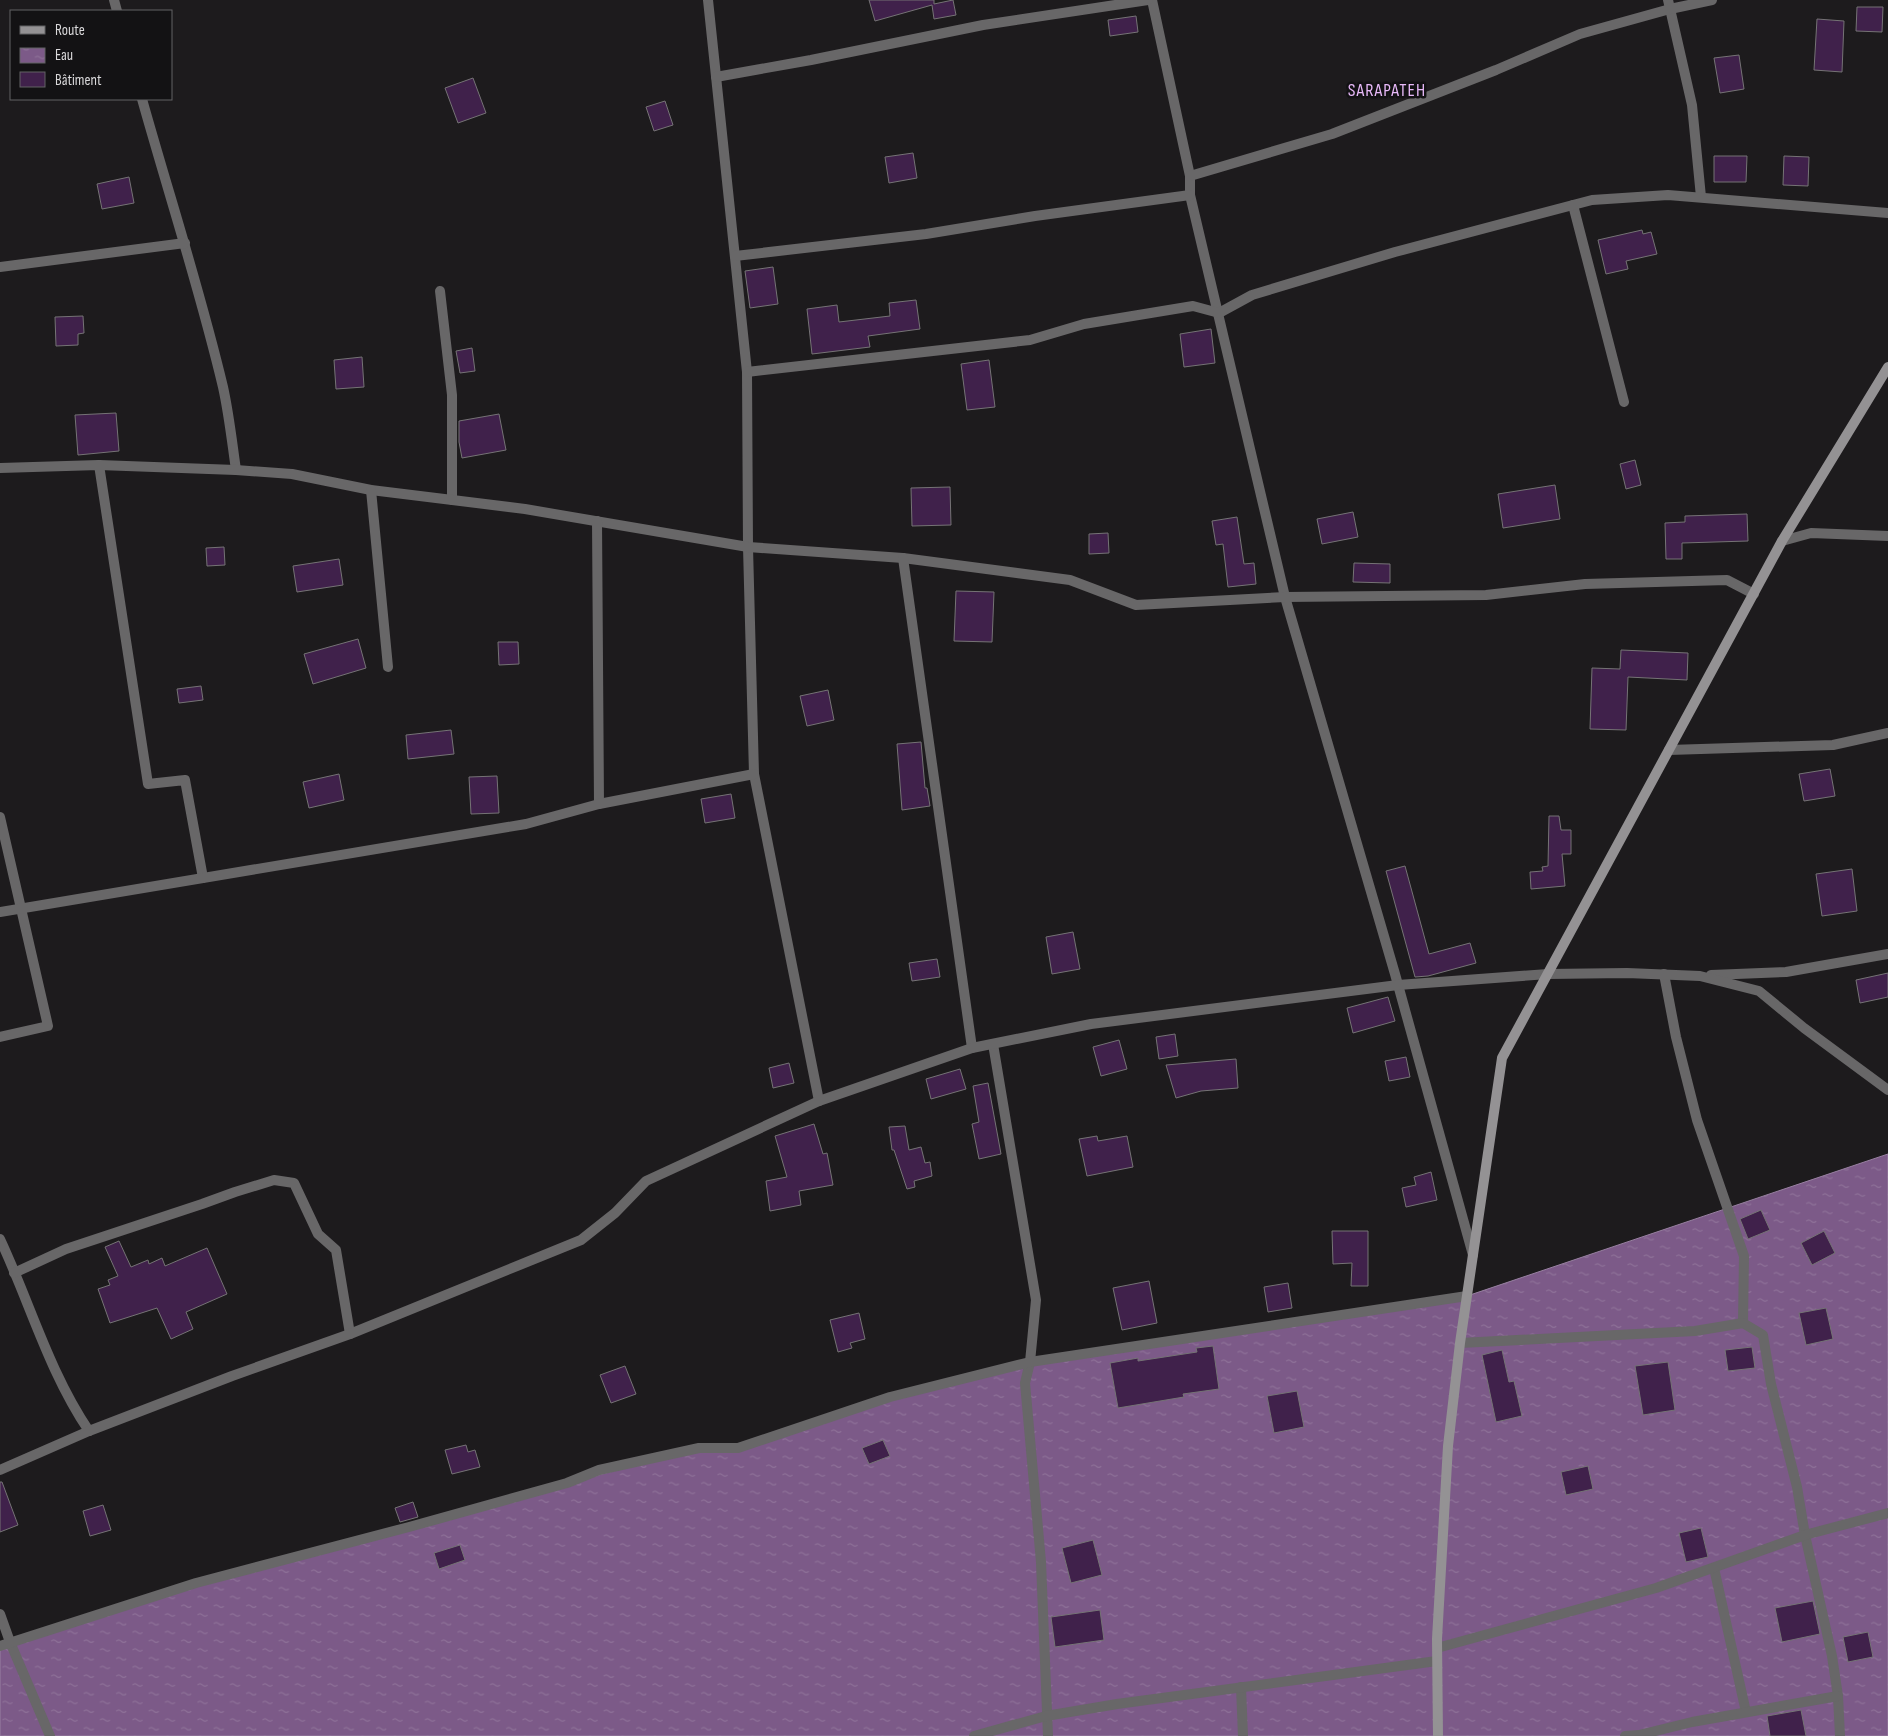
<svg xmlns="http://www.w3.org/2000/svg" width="1888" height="1736" viewBox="0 0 1888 1736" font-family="'Sofia Sans Condensed',sans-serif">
<defs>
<pattern id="water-ripples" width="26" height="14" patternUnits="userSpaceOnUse" patternTransform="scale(1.25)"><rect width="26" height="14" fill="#7c5a88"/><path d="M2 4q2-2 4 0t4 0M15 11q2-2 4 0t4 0" fill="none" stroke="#8e7198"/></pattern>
</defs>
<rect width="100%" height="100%" fill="#1d1b1d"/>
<polygon fill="url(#water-ripples)" stroke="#9880a1" points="1888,1154 1888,1736 0,1736 0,1647 196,1583 699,1448 738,1448 890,1397 1030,1362 1467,1296"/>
<g fill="#40214b" stroke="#757375">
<polygon points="869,0 934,0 934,4 953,0 956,15 934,19 932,5 875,21"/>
<polygon points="1857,7 1883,7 1882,32 1856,31"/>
<polygon points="1136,16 1138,32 1110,36 1108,20"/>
<polygon points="1817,19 1844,21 1842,72 1814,70"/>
<polygon points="1739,55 1744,89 1720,93 1714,58"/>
<polygon points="473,78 486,113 458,123 445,88"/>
<polygon points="665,101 673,125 654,131 646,107"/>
<polygon points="913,153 917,178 889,183 885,157"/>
<polygon points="1714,156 1747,156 1746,182 1714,182"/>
<polygon points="1784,156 1809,157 1808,186 1783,185"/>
<polygon points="129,177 134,203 102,209 97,184"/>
<polygon points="1642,230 1643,234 1651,232 1657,254 1626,261 1628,269 1606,274 1598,240"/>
<polygon points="773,267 778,304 750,308 745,271"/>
<polygon points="916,300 920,329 868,336 870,347 812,354 807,309 837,305 839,322 890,316 889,303"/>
<polygon points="83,316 84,333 78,334 78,345 56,346 55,317"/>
<polygon points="1211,329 1215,363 1184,367 1180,334"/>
<polygon points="472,348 475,371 460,373 456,351"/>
<polygon points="362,357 364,387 336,389 334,360"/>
<polygon points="989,360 995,407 967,410 961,364"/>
<polygon points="116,413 119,451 78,455 75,415"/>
<polygon points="499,414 506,450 462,458 459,442 459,421"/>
<polygon points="1635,460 1641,485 1626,489 1620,464"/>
<polygon points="1555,485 1560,519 1503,528 1498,494"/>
<polygon points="950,487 951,525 912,526 911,488"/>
<polygon points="1353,512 1358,537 1322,544 1317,519"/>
<polygon points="1747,514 1748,541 1682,543 1682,559 1666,559 1665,523 1685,522 1685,516"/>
<polygon points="1237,517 1244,564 1254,563 1256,584 1228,587 1223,544 1216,545 1212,521"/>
<polygon points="1108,533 1109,553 1089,554 1089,534"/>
<polygon points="224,547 225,565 207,566 206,548"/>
<polygon points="339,559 343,585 297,592 293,566"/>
<polygon points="1354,563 1390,564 1390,583 1353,582"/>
<polygon points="956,591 994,592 992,642 954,641"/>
<polygon points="358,639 366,668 313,684 304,654"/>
<polygon points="498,642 518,642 519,664 499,665"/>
<polygon points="1621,650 1688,653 1687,680 1628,677 1626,730 1590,729 1592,668 1620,669"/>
<polygon points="201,686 203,700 179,703 177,689"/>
<polygon points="828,690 834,720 807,726 800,696"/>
<polygon points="451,730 454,754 408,759 406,735"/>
<polygon points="921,742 925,788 927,788 930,806 902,810 897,744"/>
<polygon points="1830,769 1835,796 1804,801 1799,774"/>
<polygon points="339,774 344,800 309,808 303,782"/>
<polygon points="497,776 499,813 471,814 469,777"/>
<polygon points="731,794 735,818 705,823 701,799"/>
<polygon points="1549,816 1559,816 1561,830 1571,830 1571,854 1562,854 1565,886 1531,889 1530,872 1543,871 1542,867 1548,866"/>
<polygon points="1405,866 1429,954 1470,943 1476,963 1428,976 1415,977 1386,871"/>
<polygon points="1852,869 1857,911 1822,916 1816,874"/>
<polygon points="1073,932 1080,969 1052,974 1046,937"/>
<polygon points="937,959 940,977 912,981 909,963"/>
<polygon points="1888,973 1888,997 1860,1003 1856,980"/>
<polygon points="1388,997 1395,1021 1353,1033 1347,1008"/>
<polygon points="1175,1034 1178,1056 1159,1059 1156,1037"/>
<polygon points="1119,1040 1127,1069 1101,1076 1093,1047"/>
<polygon points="1406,1057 1410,1077 1389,1081 1385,1061"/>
<polygon points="1236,1059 1238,1088 1201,1091 1176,1098 1166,1065"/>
<polygon points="789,1063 794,1083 773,1088 769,1068"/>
<polygon points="960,1069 966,1089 931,1099 926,1079"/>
<polygon points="988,1083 1001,1154 979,1159 972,1124 979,1122 973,1086"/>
<polygon points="814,1124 823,1154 827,1153 833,1185 799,1191 801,1205 770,1211 766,1181 787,1177 775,1136"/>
<polygon points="905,1126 909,1150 921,1147 925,1163 930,1162 932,1176 914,1181 915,1187 907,1189 894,1150 892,1150 889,1127"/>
<polygon points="1097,1136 1098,1141 1127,1136 1133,1167 1087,1176 1079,1139"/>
<polygon points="1431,1172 1437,1200 1406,1207 1402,1188 1416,1185 1414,1177"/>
<polygon points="1761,1210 1770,1230 1748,1239 1740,1219"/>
<polygon points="1332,1231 1368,1231 1368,1286 1351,1286 1352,1263 1333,1264"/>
<polygon points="1824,1231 1835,1253 1812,1265 1801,1243"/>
<polygon points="119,1241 131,1267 148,1260 149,1264 162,1258 165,1266 207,1248 227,1294 186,1312 193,1329 171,1339 157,1308 110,1323 98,1289 110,1285 108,1280 118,1276 105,1247"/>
<polygon points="1149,1281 1157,1323 1122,1330 1113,1288"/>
<polygon points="1288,1283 1292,1308 1268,1312 1264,1287"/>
<polygon points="1826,1308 1833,1339 1806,1345 1799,1313"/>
<polygon points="859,1313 865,1339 850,1343 852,1348 838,1352 830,1320"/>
<polygon points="1213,1346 1219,1389 1183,1394 1184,1397 1118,1408 1110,1363 1138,1358 1138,1361 1197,1352 1196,1348"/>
<polygon points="1752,1347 1755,1368 1728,1371 1725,1350"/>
<polygon points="1502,1350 1509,1382 1514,1381 1522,1416 1496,1422 1482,1355"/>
<polygon points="1668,1362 1675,1410 1643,1415 1635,1366"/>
<polygon points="625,1366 636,1394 611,1403 600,1375"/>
<polygon points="1297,1391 1304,1427 1274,1433 1267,1396"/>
<polygon points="883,1440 890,1456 869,1464 862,1448"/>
<polygon points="466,1445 468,1452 475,1450 480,1467 452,1474 445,1450"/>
<polygon points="1588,1466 1593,1489 1566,1495 1561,1472"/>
<polygon points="0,1482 2,1482 18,1525 0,1532"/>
<polygon points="413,1502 418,1517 400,1522 395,1508"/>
<polygon points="103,1505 111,1530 90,1536 83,1511"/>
<polygon points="1701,1528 1708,1557 1686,1562 1679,1533"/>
<polygon points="1093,1540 1102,1575 1071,1583 1062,1548"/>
<polygon points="460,1545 465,1560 439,1569 434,1553"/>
<polygon points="1813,1601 1820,1634 1782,1642 1775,1608"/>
<polygon points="1100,1610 1104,1640 1055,1647 1051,1617"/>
<polygon points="1868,1632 1873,1657 1848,1662 1843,1637"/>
<polygon points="1801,1710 1806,1736 1770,1736 1767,1716"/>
</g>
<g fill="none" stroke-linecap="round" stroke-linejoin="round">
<g stroke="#686768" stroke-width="10">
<polyline points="114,0 117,11"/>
<polyline points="708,0 747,372 748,547 754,774 819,1101"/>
<polyline points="1152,0 1190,176 1190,195 1285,597 1395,974 1473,1255"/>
<polyline points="1668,0 1692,105 1701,197"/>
<polyline points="716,77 811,60 983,25 1148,0"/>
<path d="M 142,99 C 169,195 200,290 223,387 C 229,414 232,442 236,470"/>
<polyline points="1190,176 1332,134 1496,70 1580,34 1670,9 1712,0"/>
<polyline points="1573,205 1624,402"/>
<polyline points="735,256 926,234 1035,216 1190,195"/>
<polyline points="0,267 185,243"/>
<polyline points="440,291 452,395 452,500"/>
<polyline points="747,372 1030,340 1084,324 1193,306 1219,313 1252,295 1395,252 1592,200 1668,195 1888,213"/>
<polyline points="99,465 148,784 185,780 203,878"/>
<polyline points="0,468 99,465 236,470 292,474 371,490 525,509 748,547 903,558 1070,580 1136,605 1285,597 1486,595 1585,584 1727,580 1754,594"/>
<polyline points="371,490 388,667"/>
<polyline points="597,521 599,804"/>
<polyline points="1782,541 1811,533 1888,536"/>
<polyline points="903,558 972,1048"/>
<polyline points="1669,750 1833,745 1888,733"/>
<polyline points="0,817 48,1026 0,1037"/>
<polyline points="0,912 526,824 599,804 754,774"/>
<polyline points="1664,974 1676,1037 1697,1120 1744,1256 1743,1323"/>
<polyline points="1711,975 1786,972 1888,954"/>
<polyline points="993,1044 1036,1300 1030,1362 1025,1383 1041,1562 1048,1736"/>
<path d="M 0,1239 C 30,1303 49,1372 89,1431"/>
<polyline points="14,1273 66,1249 202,1204 235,1192 274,1180 294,1183 318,1234 336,1250 350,1334"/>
<polyline points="1460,1343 1695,1331 1743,1323 1763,1335 1771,1384 1797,1487 1805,1535 1832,1656 1838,1696 1840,1736"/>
<polyline points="0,1470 89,1431 232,1376 350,1334 581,1240 615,1213 646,1181 819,1101 972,1048 1091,1024 1398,985 1548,974 1627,973 1700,976 1759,991 1804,1028 1888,1090"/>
<polyline points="1714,1568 1746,1712"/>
<polyline points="0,1614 10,1642 50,1736"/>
<polyline points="0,1646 196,1583 409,1527 567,1483 599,1470 699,1448 738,1448 890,1397 1030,1362 1467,1296"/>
<polyline points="1437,1648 1656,1588 1805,1535 1888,1513"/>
<polyline points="1241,1687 1243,1736"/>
<polyline points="974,1736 1046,1716 1117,1704 1437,1661"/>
<polyline points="1625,1736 1639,1735 1692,1722 1838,1696"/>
</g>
<polyline stroke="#949294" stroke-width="10" points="1438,1736 1437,1639 1448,1446 1460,1343 1502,1058 1782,541 1888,367"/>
</g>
<g text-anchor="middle" stroke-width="5" stroke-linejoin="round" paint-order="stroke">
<g font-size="18" letter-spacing="1" fill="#e8b9f9" stroke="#131214">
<text x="1387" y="96">SARAPATEH</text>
</g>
</g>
<rect x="10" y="10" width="162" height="90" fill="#131214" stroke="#636264"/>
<rect x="20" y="26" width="25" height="8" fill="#949294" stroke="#636264"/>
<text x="55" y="35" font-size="15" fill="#dad9db">Route</text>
<rect x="20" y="48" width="25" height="15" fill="url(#water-ripples)" stroke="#636264"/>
<text x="55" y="60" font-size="15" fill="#dad9db">Eau</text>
<rect x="20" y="72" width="25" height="15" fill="#40214b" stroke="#636264"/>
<text x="55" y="85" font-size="15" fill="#dad9db">Bâtiment</text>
</svg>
